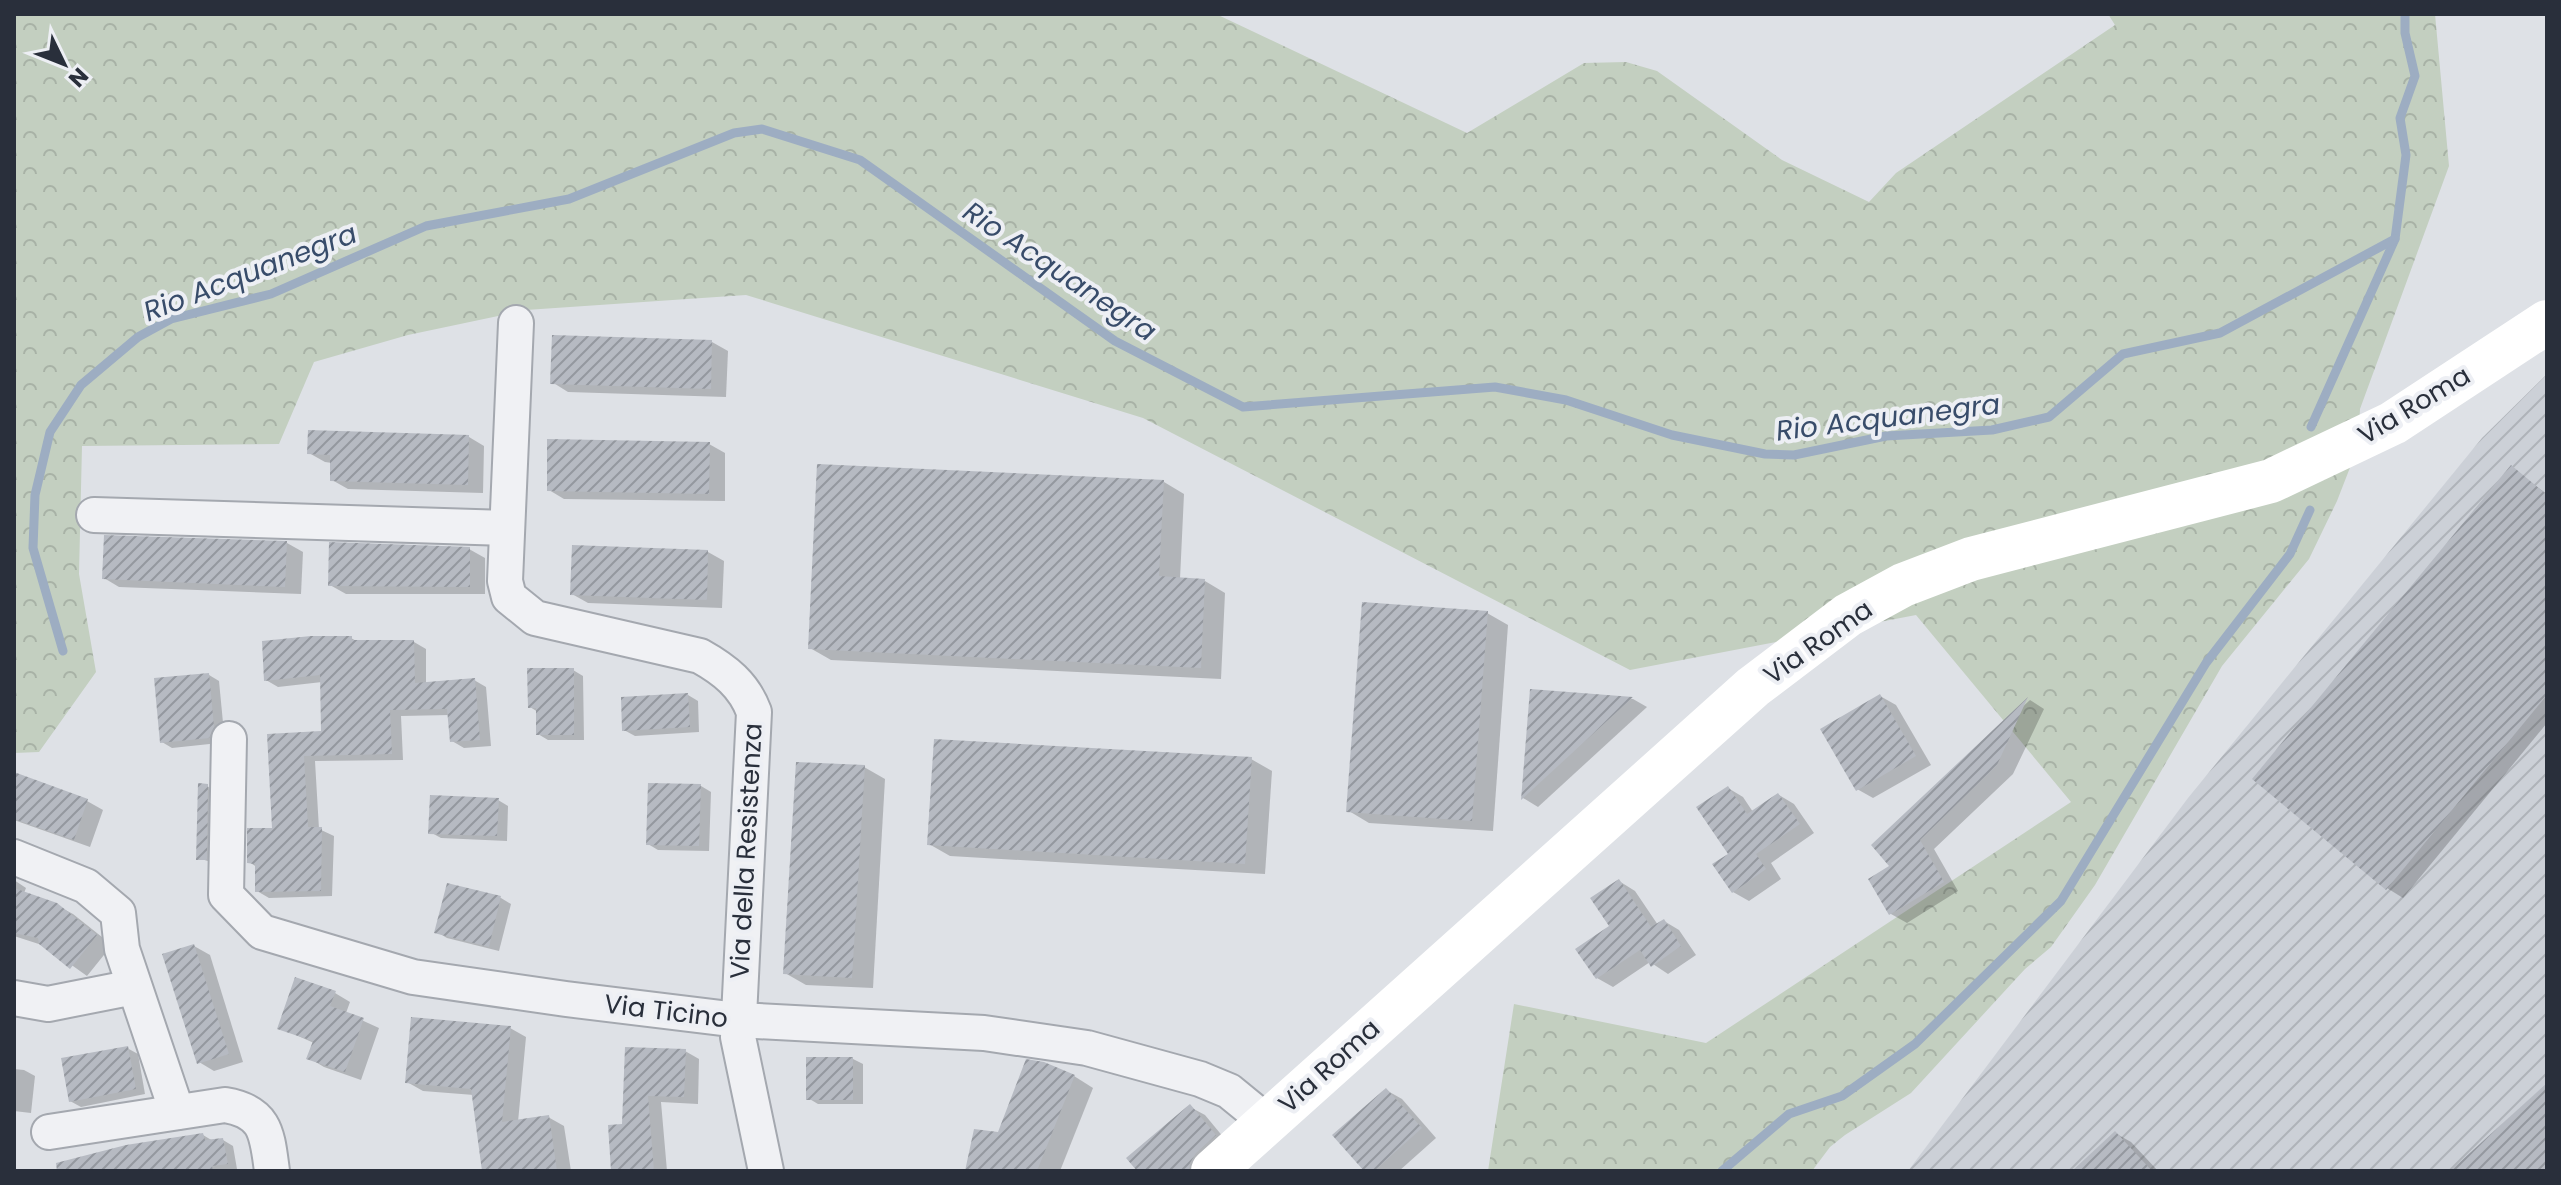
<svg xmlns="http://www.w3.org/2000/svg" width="2561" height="1185" viewBox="0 0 2561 1185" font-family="Poppins,sans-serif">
<defs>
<pattern id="industrial-furrows" width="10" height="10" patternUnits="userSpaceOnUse" patternTransform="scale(2)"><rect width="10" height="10" fill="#ccd0d7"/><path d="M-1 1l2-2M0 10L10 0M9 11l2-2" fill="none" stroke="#afb3b9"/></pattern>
<pattern id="forest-crowns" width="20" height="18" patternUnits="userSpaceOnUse" patternTransform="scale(2)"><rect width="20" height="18" fill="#c3cfc0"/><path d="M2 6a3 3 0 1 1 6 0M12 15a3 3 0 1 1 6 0" fill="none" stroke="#a8b2a6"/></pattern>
<pattern id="building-hatch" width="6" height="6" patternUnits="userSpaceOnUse" patternTransform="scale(2)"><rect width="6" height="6" fill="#b6bac2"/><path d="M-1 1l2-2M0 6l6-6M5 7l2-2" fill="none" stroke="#94989f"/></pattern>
</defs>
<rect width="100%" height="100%" fill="#dee1e6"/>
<polygon fill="url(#industrial-furrows)" points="2547,374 2547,1171 1908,1171 2188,798 2482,438"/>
<polygon fill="url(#forest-crowns)" points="14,14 1216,14 1467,133 1584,63 1626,62 1657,71 1782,160 1869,202 1896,173 2115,25 2108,14 2435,14 2449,166 2360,409 2358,447 2337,501 2309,559 2222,666 2095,885 2051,947 2025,969 1911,1093 1845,1135 1830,1147 1812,1171 1488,1171 1514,1004 1706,1043 2071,802 1916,615 1630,670 1143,418 746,295 526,310 408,335 314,362 279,444 82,446 79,574 96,672 39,752 14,753"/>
<g fill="#0003">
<polygon points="712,342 728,351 726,397 568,392 552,382"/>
<polygon points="469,437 484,446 483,493 348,489 332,480 332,463 325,462 309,453"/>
<polygon points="709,444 725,453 725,501 564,499 549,490"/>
<polygon points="2511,468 2547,494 2547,723 2403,898 2387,888 2255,779"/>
<polygon points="1164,482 1184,494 1180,579 1205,581 1225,593 1221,679 831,660 810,648"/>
<polygon points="287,543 303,552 301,594 119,587 104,578"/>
<polygon points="469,549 485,558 485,594 346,594 330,585"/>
<polygon points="708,552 724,561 722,608 588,603 572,594"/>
<polygon points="1487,613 1508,625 1493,831 1369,823 1349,811"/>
<polygon points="351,638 358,642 414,642 426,649 426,684 474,680 486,687 491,746 464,748 452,741 450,715 401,716 403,760 315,761 319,829 334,836 332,896 269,898 257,891 257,867 249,862 275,830 269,736 323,733 322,682 278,687 266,680"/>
<polygon points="573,670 583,676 584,740 548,740 538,734 538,712 530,707"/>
<polygon points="209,675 219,681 224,733 219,743 172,748 162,742"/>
<polygon points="1532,691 1633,699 1647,707 1538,807 1523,798"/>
<polygon points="688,695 698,701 699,732 635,736 624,730"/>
<polygon points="1880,696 1896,705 1931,765 1873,798 1857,789"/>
<polygon points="2030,700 2044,709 2013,774 1934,849 1958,891 1907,923 1891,914 1892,866 1873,845"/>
<polygon points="1251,759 1272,771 1265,874 950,856 929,844"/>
<polygon points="864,767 885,779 873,988 806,985 785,973"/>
<polygon points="14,775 87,801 103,810 90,847 14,820"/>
<polygon points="207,786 212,789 211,862 198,858"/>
<polygon points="701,786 711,792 709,851 658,850 648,844"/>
<polygon points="1728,788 1743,797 1753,812 1779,795 1794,804 1814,833 1771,863 1781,879 1749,901 1733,892"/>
<polygon points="498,800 508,806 507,841 441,838 430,832"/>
<polygon points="14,880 26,888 24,893 56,905 73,914 112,945 87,976 45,946 14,936"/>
<polygon points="1619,881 1635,891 1658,925 1664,921 1679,930 1696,955 1668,974 1650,962 1613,987 1597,978 1612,927"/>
<polygon points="449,885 501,898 511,904 499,951 447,938 437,932"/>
<polygon points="194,946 210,955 243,1062 214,1071 199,1062"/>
<polygon points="335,993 350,1002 346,1013 379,1028 361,1080 324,1067 309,1058 314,1043 280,1028"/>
<polygon points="510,1028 526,1037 518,1122 548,1117 564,1126 571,1171 484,1171 474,1095 423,1091 407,1082"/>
<polygon points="127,1048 138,1054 145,1094 81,1107 70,1101"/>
<polygon points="627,1049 685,1051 699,1059 698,1104 661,1102 667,1171 613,1171 624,1126"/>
<polygon points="853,1059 863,1064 863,1104 818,1104 808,1098"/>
<polygon points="14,1069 24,1070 35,1076 31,1113 14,1111"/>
<polygon points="1074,1076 1093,1088 1060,1171 967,1171 999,1134"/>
<polygon points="1386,1090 1402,1099 1436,1138 1399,1171 1367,1171"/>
<polygon points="1190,1107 1205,1115 1229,1144 1204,1171 1139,1171"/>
<polygon points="2115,1133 2131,1142 2158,1171 2074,1171"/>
<polygon points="203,1135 213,1141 223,1140 233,1146 237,1169 82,1171"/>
</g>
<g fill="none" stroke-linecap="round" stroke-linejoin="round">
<g stroke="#9dadc2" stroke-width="9">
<polyline points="2311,427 2395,239 2406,155 2400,118 2415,76 2405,33 2405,14"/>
<polyline points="63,651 33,548 35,495 50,432 81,385 138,337 171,319 271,294 426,226 569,199 734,133 762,129 860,160 1115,341 1243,407 1495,387 1566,400 1672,435 1765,454 1794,455 1886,436 1992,430 2049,417 2123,354 2220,333 2395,239"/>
<polyline points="1722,1171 1789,1114 1842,1096 1915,1044 2061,901 2206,663 2290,554 2310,510"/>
</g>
</g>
<g fill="url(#building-hatch)">
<polygon points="552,335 712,340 711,389 550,384"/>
<polygon points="308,430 469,435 468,485 330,481 330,455 307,454"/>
<polygon points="547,439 710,442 709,494 547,491"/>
<polygon points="817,464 1164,480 1159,576 1205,579 1201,668 808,649"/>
<polygon points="2511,465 2547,495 2547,695 2386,890 2252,779"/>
<polygon points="104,535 287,541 285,587 102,579"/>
<polygon points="329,542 470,547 470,587 328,586"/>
<polygon points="572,545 708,550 707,600 570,595"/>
<polygon points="1362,602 1488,611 1472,821 1346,812"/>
<polygon points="311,636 352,636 352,640 414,640 415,683 475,678 480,740 450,742 447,709 390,710 392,754 304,756 308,827 322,827 321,891 255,892 255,864 247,863 247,828 272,828 267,734 321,731 320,675 264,681 262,641"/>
<polygon points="527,668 574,668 574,735 536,735 536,708 528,708"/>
<polygon points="209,673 214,727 209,738 160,743 154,678"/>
<polygon points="1530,689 1633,697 1521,800"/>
<polygon points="688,693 690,727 622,731 621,697"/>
<polygon points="1880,694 1916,756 1856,791 1820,729"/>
<polygon points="2028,697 1997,765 1920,840 1944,882 1889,915 1868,879 1889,866 1871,845"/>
<polygon points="934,739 1252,757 1245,864 927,845"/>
<polygon points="796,762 865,765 852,978 783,974"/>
<polygon points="14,772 88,799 74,840 14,819"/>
<polygon points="198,783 208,784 207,860 196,860"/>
<polygon points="648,783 701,784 699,846 646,845"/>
<polygon points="1728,786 1747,814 1778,793 1800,824 1756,854 1766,869 1732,893 1712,864 1728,854 1696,807"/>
<polygon points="430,795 499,798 497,836 428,834"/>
<polygon points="1619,879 1651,927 1664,919 1681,946 1651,967 1640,950 1596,979 1575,949 1609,926 1590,898"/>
<polygon points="447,883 501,896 489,947 434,933"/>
<polygon points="14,888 57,903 97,935 70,969 39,944 38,938 14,933"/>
<polygon points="194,944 229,1054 197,1064 162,954"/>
<polygon points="295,977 336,991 330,1006 364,1018 345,1072 306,1059 313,1041 277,1029"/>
<polygon points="411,1017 511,1026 502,1122 549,1115 557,1171 482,1171 471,1089 405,1083"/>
<polygon points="128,1046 136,1089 69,1102 61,1058"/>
<polygon points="625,1047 686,1049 684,1097 648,1096 654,1171 611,1171 608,1125 622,1124"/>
<rect x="806" y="1057" width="47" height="43"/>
<polygon points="1026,1059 1044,1062 1075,1075 1037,1171 965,1171 974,1129 998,1132"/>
<polygon points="2547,1083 2547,1171 2450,1171"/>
<polygon points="1386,1088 1422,1128 1374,1171 1364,1171 1332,1135"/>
<polygon points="1190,1104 1216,1135 1196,1153 1190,1163 1189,1171 1137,1171 1126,1158"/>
<polygon points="2115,1131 2152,1171 2072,1171"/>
<polygon points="203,1133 205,1140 223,1138 228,1164 212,1166 213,1171 57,1171 56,1163 126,1145"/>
</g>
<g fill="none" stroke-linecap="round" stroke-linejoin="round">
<defs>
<g id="street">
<path d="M 516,323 L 505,581 L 509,597 L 535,618 L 700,656 C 725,670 744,685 754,712 L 738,1037 L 766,1171"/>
<polyline points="94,515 507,528"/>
<polyline points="229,739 226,895 262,932 413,977 566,999 738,1020 984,1033 1087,1048 1200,1079 1229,1091 1267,1122"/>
<polyline points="14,857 86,886 118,913 122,949 177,1112"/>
<polyline points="14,998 48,1004 134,987"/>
<path d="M 49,1132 L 225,1105 C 267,1112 267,1135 272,1171"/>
</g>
</defs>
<use href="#street" stroke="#a4a8af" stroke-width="38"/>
<use href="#street" stroke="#f0f1f4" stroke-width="34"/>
<polyline stroke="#fff" stroke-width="44" points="1213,1171 1753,687 1848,615 1903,585 1971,559 2271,481 2393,423 2547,322"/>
</g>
<g text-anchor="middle" stroke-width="8" stroke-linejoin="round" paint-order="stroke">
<g font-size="26" fill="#292f3b" stroke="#edeff4">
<text transform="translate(2414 405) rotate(-31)" y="9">Via Roma</text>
<text transform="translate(1818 642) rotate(-35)" y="9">Via Roma</text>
<text transform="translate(746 851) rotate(-87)" y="9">Via della Resistenza</text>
<text transform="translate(666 1011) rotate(7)" y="9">Via Ticino</text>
<text transform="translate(1329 1066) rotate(-42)" y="9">Via Roma</text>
</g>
<g font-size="28" font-style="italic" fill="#384c6a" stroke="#edeff4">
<text transform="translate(1060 271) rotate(34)" y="10">Rio Acquanegra</text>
<text transform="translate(250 272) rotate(-21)" y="10">Rio Acquanegra</text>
<text transform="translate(1888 417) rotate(-7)" y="10">Rio Acquanegra</text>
</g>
</g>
<rect width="2561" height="1185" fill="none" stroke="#292f3b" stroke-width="32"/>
<g transform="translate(64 64) rotate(133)" stroke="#edeff4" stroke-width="6" paint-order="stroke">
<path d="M0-6L14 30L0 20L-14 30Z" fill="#292f3b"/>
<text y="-12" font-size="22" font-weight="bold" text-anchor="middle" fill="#292f3b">N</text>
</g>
</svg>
